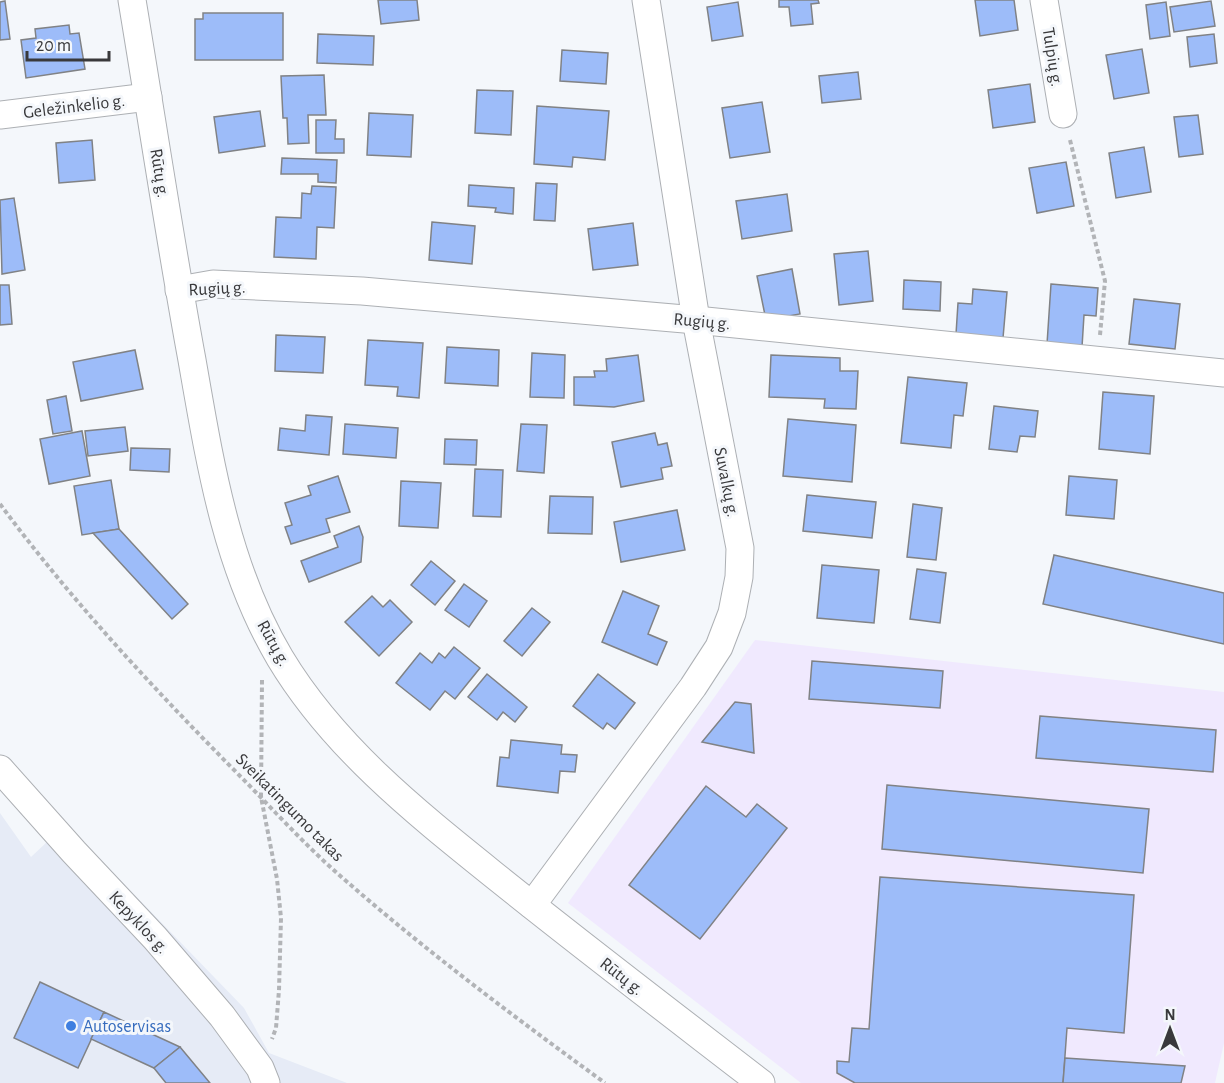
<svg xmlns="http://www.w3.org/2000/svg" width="1224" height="1083" viewBox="0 0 1224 1083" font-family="'Alegreya Sans',sans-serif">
<rect width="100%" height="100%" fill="#f4f7fb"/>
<polygon fill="#f0e9fe" points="755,640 1224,692 1224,1043 1215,1083 801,1083 568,903"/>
<polygon fill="#e6ebf6" points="0,813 31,857 66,824 244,1008 269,1053 347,1083 0,1083"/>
<g fill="#9dbcf9" stroke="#808285" stroke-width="1.5">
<polygon points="378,0 417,0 419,20 381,24"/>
<polygon points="779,0 818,0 819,3 811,4 813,24 791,26 789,7 779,7"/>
<polygon points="975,0 1014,0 1018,30 980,36"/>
<polygon points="5,1 10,39 0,40 0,2"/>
<polygon points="1211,1 1215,26 1174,32 1170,7"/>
<polygon points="738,2 743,36 712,41 707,7"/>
<polygon points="1166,2 1170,36 1150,39 1146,5"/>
<polygon points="203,13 283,13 283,60 195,60 195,19 203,19"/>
<polygon points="69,25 70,34 79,33 85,69 26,78 21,40 36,38 35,29"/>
<polygon points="318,34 374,36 373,65 317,63"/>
<polygon points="1214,34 1217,63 1190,67 1187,37"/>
<polygon points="1142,49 1149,93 1114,99 1106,55"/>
<polygon points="562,50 608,53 606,84 560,81"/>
<polygon points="858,72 861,99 822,103 819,76"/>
<polygon points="324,75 326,115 308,115 309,143 288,144 287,118 283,118 281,76"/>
<polygon points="1030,84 1035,122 993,128 988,90"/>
<polygon points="477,90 513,91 511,135 475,133"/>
<polygon points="762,102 770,152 730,158 722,108"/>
<polygon points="537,106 609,111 605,160 573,157 572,167 534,164"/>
<polygon points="260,111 265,146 219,153 214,117"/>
<polygon points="369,113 413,115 411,157 367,155"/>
<polygon points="1198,115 1203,154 1179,157 1174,117"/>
<polygon points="316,120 336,120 335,139 344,139 344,153 316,153"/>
<polygon points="92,140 95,180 59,183 56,143"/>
<polygon points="1144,147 1151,192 1116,198 1109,153"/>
<polygon points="282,158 337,160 336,183 318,182 318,174 281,174"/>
<polygon points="1066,162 1074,206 1037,213 1029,168"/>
<polygon points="536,183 557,184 555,221 534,220"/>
<polygon points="469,185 514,188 513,214 495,212 496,208 468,206"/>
<polygon points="312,186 336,187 334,228 317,227 316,259 274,257 276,217 301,218 302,193 311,194"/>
<polygon points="787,194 792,231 742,239 736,201"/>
<polygon points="14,198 25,270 2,274 0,200"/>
<polygon points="432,222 475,226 472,264 429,260"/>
<polygon points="633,223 638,265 593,270 588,229"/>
<polygon points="868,251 873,301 839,305 834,254"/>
<polygon points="792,269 800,314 766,320 757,276"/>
<polygon points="904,280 941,282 940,311 903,309"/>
<polygon points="1051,284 1098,288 1096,316 1084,315 1082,347 1047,344"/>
<polygon points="0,285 9,285 12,324 0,325"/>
<polygon points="973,289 1007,292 1003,338 956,334 958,303 972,304"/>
<polygon points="1134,299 1180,304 1175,349 1129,344"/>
<polygon points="276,335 325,337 323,373 275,371"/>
<polygon points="368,340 423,343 419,398 397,396 398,387 365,385"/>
<polygon points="447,347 499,350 498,386 445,383"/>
<polygon points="135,350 143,389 81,401 73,362"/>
<polygon points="532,353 565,355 564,398 530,397"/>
<polygon points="638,355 644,401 614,407 574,405 574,377 595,377 594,371 607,371 606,359"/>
<polygon points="771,355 840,358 840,371 858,371 856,409 824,408 825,399 769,397"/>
<polygon points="908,377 967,383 963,416 954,415 951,448 901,443"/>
<polygon points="1103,392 1154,396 1150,454 1099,449"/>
<polygon points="66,396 72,431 53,434 47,400"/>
<polygon points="994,406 1038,411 1035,437 1020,436 1017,452 989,449"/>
<polygon points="306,415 332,417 329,455 278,450 280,428 305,431"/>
<polygon points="788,419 856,425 852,482 783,476"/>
<polygon points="345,424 398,428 396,458 343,454"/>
<polygon points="521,424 547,425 544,473 517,471"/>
<polygon points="125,427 128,451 88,456 85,431"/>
<polygon points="82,431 90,476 49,484 40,439"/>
<polygon points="655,433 658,445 667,443 672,466 661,468 663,479 621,487 612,442"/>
<polygon points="445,439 477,440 476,465 444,464"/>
<polygon points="131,448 170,449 169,472 130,470"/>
<polygon points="475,469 503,470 501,517 473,516"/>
<polygon points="338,476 350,512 326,519 330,532 291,544 285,527 292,525 285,503 311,495 308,486"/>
<polygon points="1069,476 1117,480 1114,519 1066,515"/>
<polygon points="111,480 119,529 82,535 74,486"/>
<polygon points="401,481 441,483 438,528 399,526"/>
<polygon points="807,495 876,502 872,538 803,531"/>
<polygon points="550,496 593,497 592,534 548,533"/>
<polygon points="913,504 942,508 936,560 907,557"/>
<polygon points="677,510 685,550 621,562 614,522"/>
<polygon points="359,526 363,537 361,562 309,582 301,561 338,547 334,536"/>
<polygon points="119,529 188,604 172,619 93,533"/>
<polygon points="1054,555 1224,593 1224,644 1043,604"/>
<polygon points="431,561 455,581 435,605 411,585"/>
<polygon points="822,565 879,570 874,623 817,618"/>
<polygon points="917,569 946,573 940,623 910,619"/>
<polygon points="464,584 487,601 469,627 445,610"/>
<polygon points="623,591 659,606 648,634 667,642 657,665 602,642"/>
<polygon points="372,596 383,607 390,600 412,622 379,656 345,622"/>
<polygon points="532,608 550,622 522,656 504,641"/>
<polygon points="454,647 480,668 455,699 445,691 430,710 396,683 420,653 432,663 439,653 445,658"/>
<polygon points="812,661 943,671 940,708 809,699"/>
<polygon points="487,674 527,707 515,722 503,712 497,720 468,697"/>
<polygon points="598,674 635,703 615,729 607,723 603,729 573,706"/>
<polygon points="735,702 751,704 754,753 702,742"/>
<polygon points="1040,716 1216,730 1213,772 1036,758"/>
<polygon points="511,740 562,745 561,754 577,755 575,772 560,771 558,793 497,786 500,757 509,758"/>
<polygon points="887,785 1149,809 1143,873 882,849"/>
<polygon points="706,786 746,817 757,804 787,828 700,939 629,885"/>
<polygon points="880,877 1134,895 1124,1033 1067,1028 1063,1083 855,1083 837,1073 837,1061 849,1062 852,1028 869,1029"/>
<polygon points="40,982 104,1012 78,1068 14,1038"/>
<polygon points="104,1012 180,1047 154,1068 91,1039"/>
<polygon points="180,1047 210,1083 166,1083 154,1068"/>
<polygon points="1065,1058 1185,1066 1181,1083 1063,1083"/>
</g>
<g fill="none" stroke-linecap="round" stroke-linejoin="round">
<defs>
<g id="minor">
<path d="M 132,0 C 152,120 170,241 192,360 C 210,463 226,567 280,658 C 334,748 418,814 499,879 C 585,948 673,1015 761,1083"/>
<polyline points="1044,0 1063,114"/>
<polyline points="0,115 148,97"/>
<polyline points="179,290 213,284 362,291 696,320 1224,373"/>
<polyline points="0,769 74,852 155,938 222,1016 260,1068 266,1083"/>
<polyline points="532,905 693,687 719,647 732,613 739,577 740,548 696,320 646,0"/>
</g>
</defs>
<use href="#minor" stroke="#adb0b4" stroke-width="29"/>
<g stroke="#b2b4b7" stroke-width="4" stroke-dasharray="4.5 3" stroke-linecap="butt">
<polyline points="1070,140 1105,281 1100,335"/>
<path d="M 0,504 C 71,600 153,688 237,773 C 270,806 302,842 337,873 C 422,948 513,1016 605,1083"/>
<polyline points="262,680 261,797 277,879 281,918 279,990 276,1028 272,1039"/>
</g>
<use href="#minor" stroke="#fff" stroke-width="27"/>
</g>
<circle fill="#3f7fe0" stroke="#f4f7fb" stroke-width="2" cx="71" cy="1026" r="6"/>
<g text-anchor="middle" stroke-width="6" stroke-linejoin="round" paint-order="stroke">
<g font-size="18" fill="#39393b" stroke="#f4f7fb">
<text transform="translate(1053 57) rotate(81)" y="6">Tulpių g.</text>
<text transform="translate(74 106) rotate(-7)" y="6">Geležinkelio g.</text>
<text transform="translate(160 173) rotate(81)" y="6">Rūtų g.</text>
<text transform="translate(217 288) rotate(-3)" y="6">Rugių g.</text>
<text transform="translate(702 321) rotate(5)" y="6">Rugių g.</text>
<text transform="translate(727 482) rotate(79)" y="6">Suvalkų g.</text>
<text transform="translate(274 643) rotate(61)" y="6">Rūtų g.</text>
<text transform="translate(290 807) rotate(45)" y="6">Sveikatingumo takas</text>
<text transform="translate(139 922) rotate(47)" y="6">Kepyklos g.</text>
<text transform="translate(622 976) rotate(38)" y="6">Rūtų g.</text>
</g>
<g font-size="18" fill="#366cbe" stroke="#f4f7fb" text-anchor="start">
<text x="83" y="1032">Autoservisas</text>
</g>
</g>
<g transform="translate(1170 1029)" stroke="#f4f7fb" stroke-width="4.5" paint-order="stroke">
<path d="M0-4.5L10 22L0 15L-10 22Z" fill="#39393b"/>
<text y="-9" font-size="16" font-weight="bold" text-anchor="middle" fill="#39393b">N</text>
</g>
<path d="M27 51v9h82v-9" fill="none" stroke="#39393b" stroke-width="3"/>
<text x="36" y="51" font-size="18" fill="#39393b" stroke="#f4f7fb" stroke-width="4.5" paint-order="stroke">20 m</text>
</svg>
